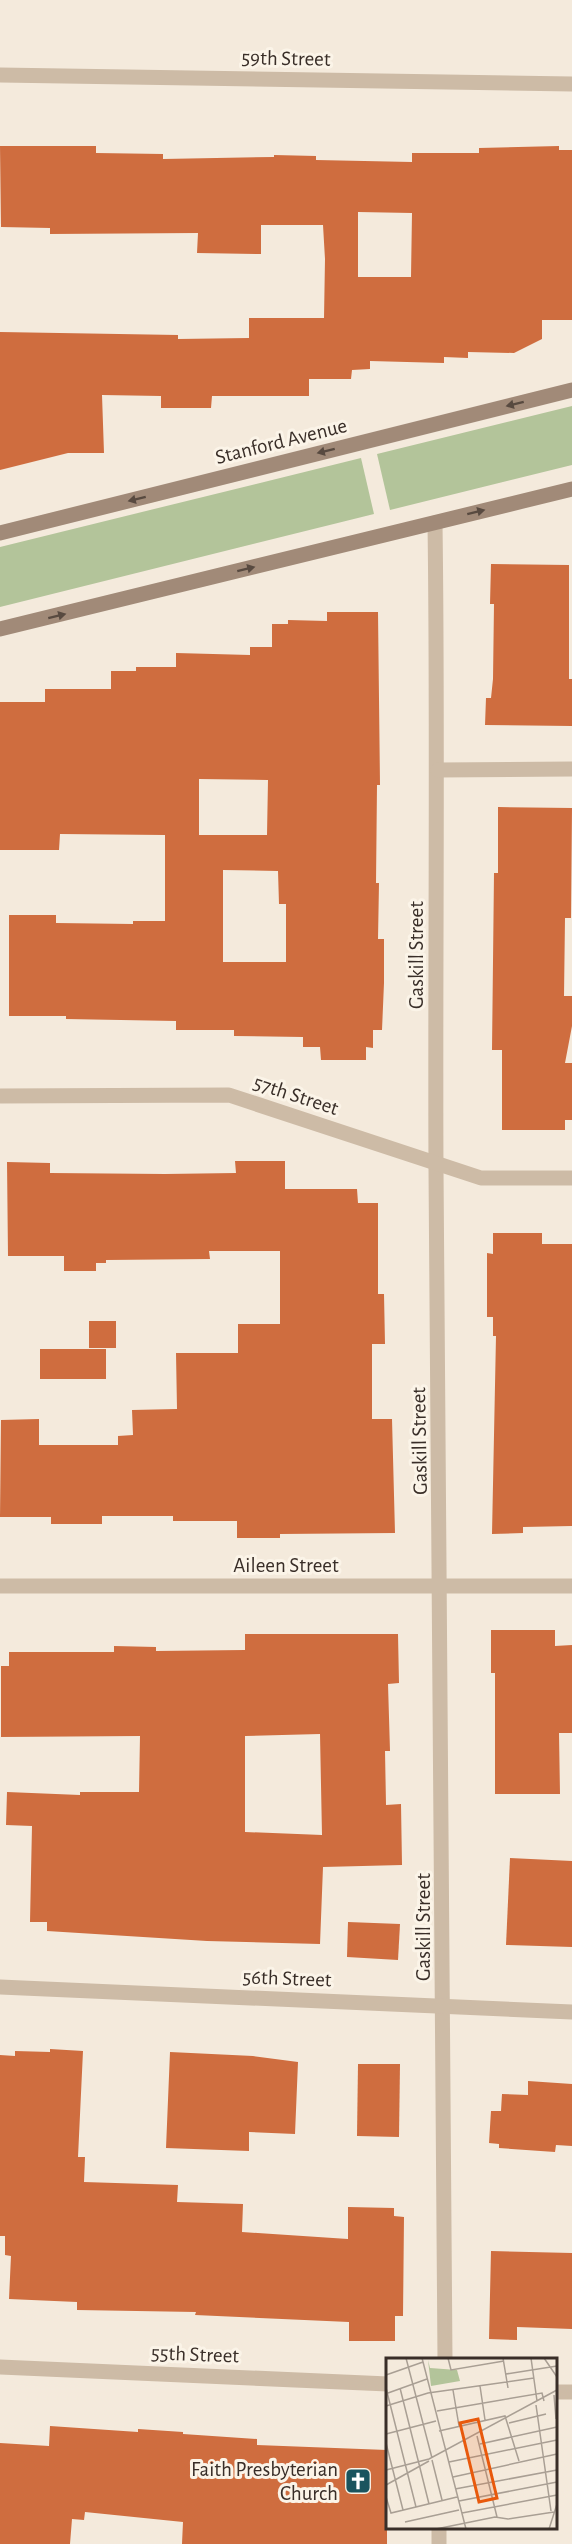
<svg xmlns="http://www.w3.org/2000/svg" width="572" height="2544" viewBox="0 0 572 2544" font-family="'Alegreya Sans',sans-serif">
<rect width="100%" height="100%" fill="#f4eadc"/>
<g fill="#b3c49a">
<polygon points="572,406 572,465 390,510 377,454"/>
<polygon points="361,458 374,514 0,607 0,547"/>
</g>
<g fill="#cf6d3f" fill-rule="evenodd">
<path d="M 0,146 L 96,146 L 96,153 L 163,154 L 163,159 L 274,157 L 274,155 L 316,156 L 316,160 L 412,162 L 412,153 L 479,153 L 479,148 L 559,146 L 559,150 L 572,150 L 572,320 L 542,320 L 542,339 L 514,353 L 468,352 L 468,358 L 444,357 L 444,363 L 370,361 L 370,369 L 352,370 L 351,379 L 309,379 L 309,396 L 212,396 L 211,408 L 161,408 L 161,396 L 102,395 L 104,453 L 68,453 L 0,470 L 0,332 L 178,335 L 178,339 L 249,338 L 249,318 L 324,318 L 325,259 L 323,225 L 261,225 L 261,254 L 197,253 L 198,233 L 50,234 L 50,228 L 1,227 ZM 358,212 L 412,213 L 411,277 L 358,277 Z"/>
<polygon points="491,564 569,565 569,679 572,679 572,726 485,725 486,698 491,698 493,679 494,604 490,604"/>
<path d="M 327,612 L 378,612 L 380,785 L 377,785 L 376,883 L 379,883 L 378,939 L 384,939 L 384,983 L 382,1030 L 373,1030 L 373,1048 L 366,1047 L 366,1060 L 321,1060 L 320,1047 L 303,1047 L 303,1037 L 234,1036 L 234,1030 L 176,1030 L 176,1021 L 66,1019 L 66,1016 L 9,1016 L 9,915 L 56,915 L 56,923 L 133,924 L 133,921 L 165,921 L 165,835 L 60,834 L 59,850 L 0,850 L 0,702 L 45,702 L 45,689 L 111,689 L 111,671 L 136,671 L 136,667 L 176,667 L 176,653 L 250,655 L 250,647 L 272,647 L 272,624 L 288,624 L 288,620 L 327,621 ZM 199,779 L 268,780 L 267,835 L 199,835 ZM 223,870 L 278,871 L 279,904 L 286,904 L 286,962 L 223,962 Z"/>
<polygon points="498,807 572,808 571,918 565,918 564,996 572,996 572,1026 565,1063 572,1063 572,1120 565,1120 565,1130 502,1130 502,1050 492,1050 494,873 498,873"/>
<polygon points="235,1161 285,1161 285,1189 357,1189 358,1203 378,1203 378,1294 384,1294 385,1344 372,1344 372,1419 392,1419 395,1533 280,1534 280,1538 237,1538 237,1521 173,1521 173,1516 102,1516 102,1524 51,1524 51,1517 0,1517 1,1420 39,1419 39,1445 118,1445 118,1436 133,1435 132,1410 177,1409 176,1353 238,1353 238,1324 280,1324 280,1251 209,1251 210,1259 106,1260 106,1263 96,1263 96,1271 64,1271 64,1256 8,1256 7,1162 50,1163 50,1173 165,1174 236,1173"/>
<polygon points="493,1233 542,1233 542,1244 572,1244 572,1526 523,1527 523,1533 492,1534 496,1336 493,1336 493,1317 487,1317 487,1253 493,1254"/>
<rect x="89" y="1321" width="27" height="27"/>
<rect x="40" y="1349" width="66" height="30"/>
<polygon points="491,1630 555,1630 555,1646 572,1645 572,1733 559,1733 560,1794 495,1794 495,1673 491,1673"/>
<path d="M 245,1634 L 398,1634 L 399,1683 L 388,1684 L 390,1751 L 385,1751 L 386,1805 L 401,1804 L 402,1865 L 323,1867 L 320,1944 L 207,1941 L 47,1931 L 47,1922 L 30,1922 L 32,1826 L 6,1825 L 7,1792 L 80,1795 L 80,1792 L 139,1792 L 140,1736 L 1,1737 L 1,1666 L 9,1666 L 9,1652 L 114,1652 L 114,1646 L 156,1647 L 156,1651 L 245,1650 ZM 320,1734 L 322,1835 L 245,1832 L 245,1736 Z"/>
<polygon points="510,1858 572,1861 572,1947 506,1945"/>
<polygon points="348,1922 400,1924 398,1960 347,1957"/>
<polygon points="50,2049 83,2051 78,2157 85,2157 84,2182 178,2185 177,2202 243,2204 242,2232 348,2239 348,2207 394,2208 394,2216 404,2217 403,2316 395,2316 395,2341 349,2341 349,2322 195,2315 196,2312 77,2310 77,2302 9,2299 11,2256 5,2255 5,2236 0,2236 0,2055 15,2056 15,2051 50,2052"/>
<polygon points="170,2052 253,2056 298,2062 295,2134 249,2132 249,2151 166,2148"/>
<polygon points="358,2064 400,2064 399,2137 357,2136"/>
<polygon points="528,2081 572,2084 572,2146 556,2145 555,2152 499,2148 499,2144 489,2143 491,2111 501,2111 502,2094 528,2095"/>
<polygon points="491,2251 572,2253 572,2329 517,2327 517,2340 489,2339"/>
<polygon points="50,2426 138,2432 138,2429 183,2432 183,2434 257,2439 257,2445 387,2450 387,2544 182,2544 183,2522 85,2512 84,2520 72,2519 70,2544 0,2544 0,2443 49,2446"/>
</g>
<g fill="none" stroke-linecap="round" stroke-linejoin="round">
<g stroke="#cdbba6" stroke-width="15">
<polyline points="0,75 572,84"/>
<path d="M 435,523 C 438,738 435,954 436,1169 C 440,1566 444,1963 445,2360"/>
<polyline points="438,770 572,769"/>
<polyline points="0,1096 229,1095 481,1178 572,1178"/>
<polyline points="0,1586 572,1586"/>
<polyline points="0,1987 572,2012"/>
<polyline points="0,2367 388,2384"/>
<polyline points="556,2392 572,2392"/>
<polyline points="439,2544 439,2528"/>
</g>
<g stroke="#a18a78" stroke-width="15">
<polyline points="0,533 572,390"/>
<polyline points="0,629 572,489"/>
</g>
</g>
<defs><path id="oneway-solid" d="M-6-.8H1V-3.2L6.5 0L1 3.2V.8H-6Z" transform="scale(1.5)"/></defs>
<g fill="#584a40">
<use href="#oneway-solid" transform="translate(515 404) rotate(166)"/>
<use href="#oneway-solid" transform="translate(326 451) rotate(166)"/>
<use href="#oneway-solid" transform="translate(137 499) rotate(166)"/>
<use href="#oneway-solid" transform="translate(476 512) rotate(-14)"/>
<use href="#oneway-solid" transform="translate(246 569) rotate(-14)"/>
<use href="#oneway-solid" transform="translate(57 616) rotate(-14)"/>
</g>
<defs>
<symbol id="church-square" viewBox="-11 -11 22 22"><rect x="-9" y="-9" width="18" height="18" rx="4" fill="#1a545e" stroke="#fbf4e8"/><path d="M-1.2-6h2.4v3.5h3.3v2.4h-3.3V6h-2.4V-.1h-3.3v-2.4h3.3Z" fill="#fff"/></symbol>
</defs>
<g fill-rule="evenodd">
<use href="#church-square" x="343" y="2466" width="30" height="30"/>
</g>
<g text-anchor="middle" stroke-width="6" stroke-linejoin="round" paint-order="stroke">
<g font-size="21" fill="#392e28" stroke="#fbf4e8">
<text transform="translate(286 58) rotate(1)" y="7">59th Street</text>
<text transform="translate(281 441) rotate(-14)" y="7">Stanford Avenue</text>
<text transform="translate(416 955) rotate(-90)" y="7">Gaskill Street</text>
<text transform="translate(296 1095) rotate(18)" y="7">57th Street</text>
<text transform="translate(419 1441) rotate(-91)" y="7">Gaskill Street</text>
<text x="286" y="1572">Aileen Street</text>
<text transform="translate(423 1927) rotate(-90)" y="7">Gaskill Street</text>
<text transform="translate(287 1978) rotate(2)" y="7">56th Street</text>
<text transform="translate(195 2354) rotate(2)" y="7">55th Street</text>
</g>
<g font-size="21" fill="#392e28" stroke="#fbf4e8" text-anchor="end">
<text x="338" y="2476">Faith Presbyterian<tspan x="338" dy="24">Church</tspan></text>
</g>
</g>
<g transform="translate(386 2358)">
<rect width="171" height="171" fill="#f4eadc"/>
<path d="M 42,2 L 44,10 L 71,12 L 74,23 L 45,28 Z" fill="#b3c49a"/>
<path fill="none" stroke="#a99f94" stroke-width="1.5" d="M 20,0 L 46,100M 36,0 L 80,171M 62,0 L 65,12 L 118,3M 117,0 L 122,30M 145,0 L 151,43M 158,0 L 171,19M 120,16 L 171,8M 0,17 L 37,4M 94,28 L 99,62M 0,30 L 30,149M 14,30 L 43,146M 67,32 L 73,68M 2,35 L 41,21M 168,37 L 170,61M 150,47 L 165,153M 0,48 L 42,35 L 148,20M 51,53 L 156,35 L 158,43M 123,65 L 160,56M 53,73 L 119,58 L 133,103M 0,76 L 50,63M 91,78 L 111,159M 0,85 L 17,152M 94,86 L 171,69M 46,102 L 56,142M 63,104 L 171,82M 0,112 L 43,101 L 171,32M 67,119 L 171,96M 0,127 L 43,103M 69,131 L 171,112M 0,139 L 5,155 L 71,139M 73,143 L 171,124M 76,155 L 171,137M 19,164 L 73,152M 50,171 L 109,159 L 122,161 L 168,154M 163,171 L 171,146"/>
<path fill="#e8590c" fill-opacity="0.15" stroke="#e8590c" stroke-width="3" d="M 92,61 L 111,140 L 93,144 L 74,65 Z"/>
<rect width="171" height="171" fill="none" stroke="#392e28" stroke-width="3"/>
</g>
</svg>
